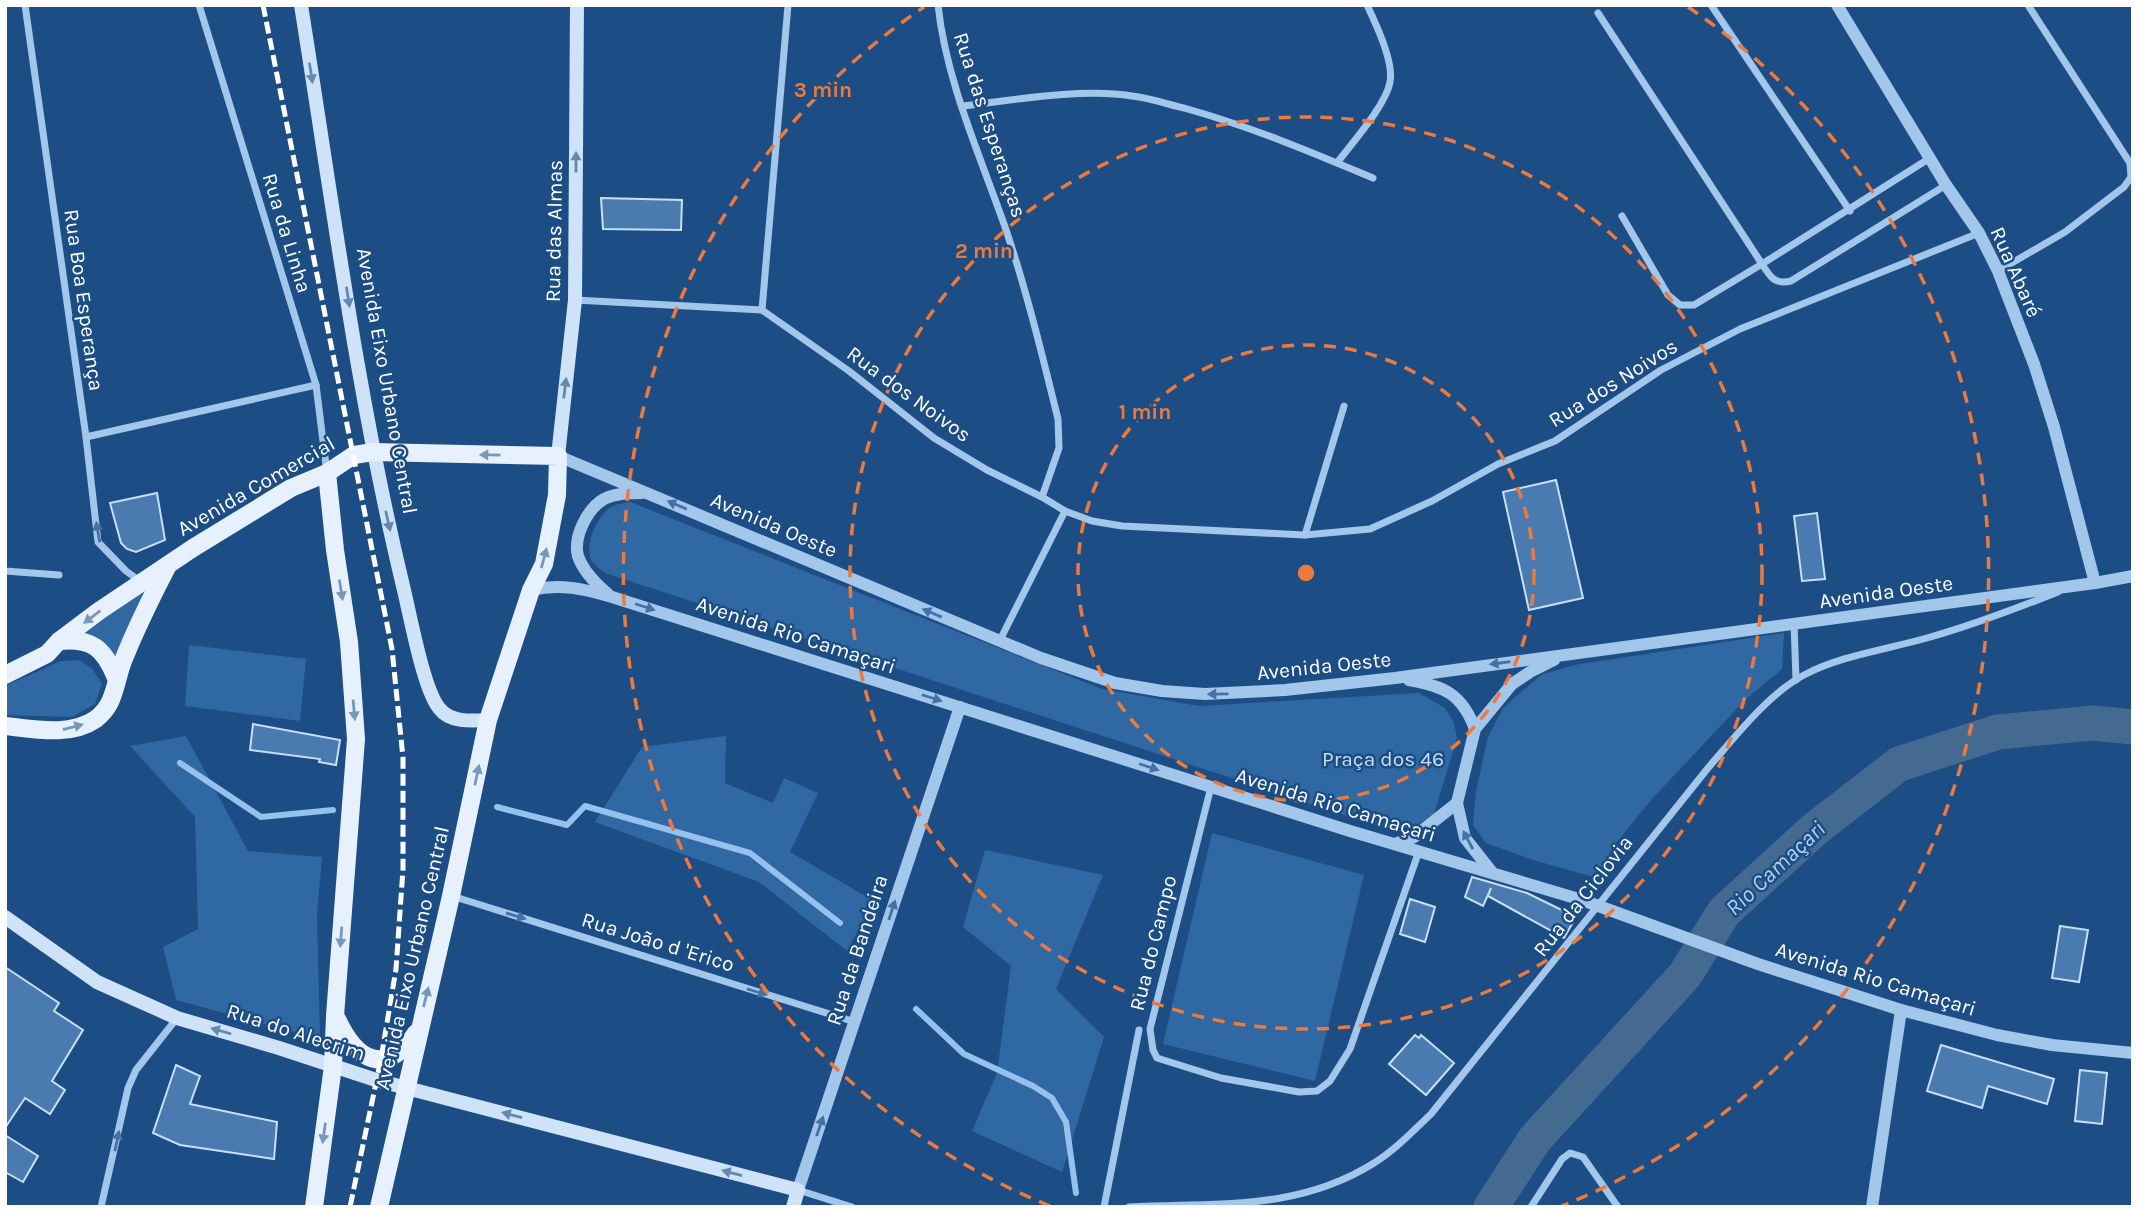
<svg xmlns="http://www.w3.org/2000/svg" width="2138" height="1212" viewBox="0 0 2138 1212" font-family="Karla,sans-serif">
<rect width="100%" height="100%" fill="#1c4e85"/>
<g fill="#2f68a2">
<path d="M 630,502 L 1102,689 L 1199,706 L 1419,693 L 1445,708 L 1454,723 L 1457,738 L 1434,814 L 1413,828 L 1384,828 L 605,573 C 601,570 595,565 592,561 C 583,546 598,513 613,506 C 617,504 625,503 630,502 Z"/>
<polygon points="161,571 113,678 81,642 58,644"/>
<polygon points="1784,633 1782,669 1746,699 1651,800 1613,847 1597,878 1533,860 1486,843 1473,825 1476,791 1488,737 1503,708 1541,675 1574,665"/>
<polygon points="189,645 306,659 300,721 185,706"/>
<polygon points="79,660 92,668 102,684 95,704 72,717 5,715 5,686 61,661"/>
<polygon points="186,736 248,851 322,857 317,915 320,1039 176,1000 163,947 198,929 195,817 130,746"/>
<polygon points="726,736 725,783 773,803 784,778 818,793 790,852 874,901 847,951 759,882 595,822 642,747"/>
<polygon points="1212,833 1364,875 1315,1081 1163,1044"/>
<polygon points="985,850 1103,875 1056,989 1104,1037 1062,1172 972,1131 997,1073 1011,966 963,927"/>
</g>
<g fill="none" stroke-linecap="round" stroke-linejoin="round">
<g stroke="#96c1ed" stroke-width="6">
<polyline points="180,763 261,817 333,810"/>
<polyline points="497,807 567,825 585,806 750,853 840,923"/>
<polyline points="916,1009 964,1054 1033,1086 1052,1098 1066,1122 1076,1193"/>
</g>
<polyline stroke="#456a92" stroke-width="35" points="1491,1207 1535,1139 1685,975 1724,912 1815,829 1899,764 1998,732 2093,723 2133,727"/>
</g>
<g fill="#497bb0" stroke="#c7dff8" stroke-width="2">
<polygon points="601,198 682,200 681,230 603,229"/>
<polygon points="1556,480 1583,598 1529,610 1503,492"/>
<polygon points="157,493 165,540 136,552 127,549 121,543 110,503"/>
<polygon points="1817,513 1825,579 1802,581 1794,516"/>
<polygon points="253,724 340,740 336,765 319,762 320,759 250,750"/>
<polygon points="1472,877 1527,893 1576,917 1564,938 1488,896 1491,888 1483,906 1465,897"/>
<polygon points="1410,899 1435,907 1425,942 1400,934"/>
<polygon points="2060,926 2088,930 2079,982 2052,978"/>
<polygon points="5,967 59,1003 54,1011 83,1030 52,1081 65,1090 50,1114 25,1098 5,1128"/>
<polygon points="1415,1035 1419,1038 1421,1035 1454,1063 1426,1095 1389,1064"/>
<polygon points="1941,1045 2054,1079 2047,1104 1988,1086 1982,1108 1927,1091"/>
<polygon points="176,1065 200,1076 190,1104 277,1122 274,1159 180,1145 153,1133"/>
<polygon points="2080,1070 2107,1073 2102,1124 2075,1121"/>
<polygon points="5,1135 38,1156 23,1182 5,1172"/>
</g>
<g fill="none" stroke-linecap="round" stroke-linejoin="round">
<g stroke="#a3c6eb" stroke-width="7">
<polyline points="25,5 86,437 98,542 126,571 140,581"/>
<polyline points="199,5 316,385 327,473"/>
<path d="M 938,5 C 946,80 979,153 1004,224 C 1026,288 1042,354 1058,419 L 1059,448 L 1042,497"/>
<polyline points="1711,5 1850,211"/>
<polyline points="1598,13 1762,264 1694,305 1680,305 1668,295 1622,216"/>
<path d="M 963,106 C 1013,100 1083,88 1132,96 C 1150,98 1167,104 1184,108 C 1249,126 1311,152 1373,178"/>
<path d="M 1930,158 L 1762,264 C 1770,277 1775,285 1791,281 L 1946,185"/>
<path d="M 1337,163 C 1352,143 1386,105 1390,82 C 1394,62 1376,24 1367,5"/>
<polyline points="1998,271 2065,232 2124,187 2131,177 2130,163 2028,5"/>
<polyline points="575,300 762,310 849,371 934,438 987,470 1042,497 1065,511 1092,521 1122,526 1305,535 1370,529 1432,501 1498,464 1555,441 1661,370 1740,329 1979,233"/>
<polyline points="762,310 788,5"/>
<polyline points="86,437 316,385"/>
<polyline points="1305,535 1344,406"/>
<polyline points="5,571 59,575"/>
<polyline points="1794,623 1796,680"/>
<polyline points="999,642 1065,511"/>
<polyline points="1211,787 1150,1029 1153,1050 1157,1058 1221,1078 1299,1092 1317,1091 1330,1081 1350,1049 1419,851"/>
<polyline points="452,896 855,1022"/>
<polyline points="798,1190 852,1207"/>
<polyline points="101,1207 128,1088 136,1070 177,1018"/>
<polyline points="1104,1207 1139,1030"/>
<path d="M 1129,1207 C 1216,1202 1296,1212 1374,1163 C 1395,1150 1413,1131 1431,1114 L 1708,768 C 1735,737 1768,694 1804,675 C 1839,656 1888,649 1927,638 C 1971,626 2015,609 2058,592"/>
<polyline points="1531,1207 1562,1159 1570,1153 1583,1157 1618,1207"/>
</g>
<g stroke="#a3c6eb" stroke-width="12">
<polyline points="1837,5 1946,185 1979,233 1998,271 2034,364 2054,427 2095,583"/>
<polyline points="558,456 1041,658 1115,683 1162,691 1205,694 1285,690 1395,678 2095,583 2133,576"/>
<path d="M 531,590 C 560,583 584,589 612,597 L 1350,831 L 1582,900 L 1758,964 L 1901,1010 L 1997,1035 L 2052,1045 L 2133,1053"/>
<path d="M 608,594 C 596,584 583,571 578,556 C 573,537 587,509 604,499 C 616,493 629,493 642,493"/>
<path d="M 1409,680 C 1444,686 1462,694 1475,729"/>
<polyline points="1395,844 1414,837 1457,803"/>
<polyline points="1491,871 1465,838 1457,803 1475,729 1512,684 1530,672 1554,660"/>
<polyline points="798,1190 960,707"/>
<polyline points="1872,1207 1901,1010"/>
</g>
<g stroke="#cee2f8" stroke-width="14">
<path d="M 301,5 C 332,199 357,395 403,586 C 410,614 423,688 439,708 C 450,723 472,721 488,720"/>
<polyline points="558,456 575,300 577,5"/>
<polyline points="5,917 97,982 177,1018 279,1048 376,1080 798,1190 793,1207"/>
</g>
<g stroke="#e7f1fe" stroke-width="18">
<path d="M 59,641 C 92,638 104,648 116,678"/>
<polyline points="5,675 47,654 59,641 99,611 193,548 291,488 327,473 354,455 373,452 558,456 557,495 544,564 531,590 488,720 451,896 379,1207"/>
<path d="M 5,726 C 34,729 70,737 96,719 C 101,715 107,708 110,702 C 116,689 118,674 123,661 C 136,628 151,598 167,567"/>
<path d="M 337,1019 C 356,1060 385,1078 416,1033"/>
<polyline points="314,1207 333,1066 335,1016 356,739 349,642 335,550 327,473"/>
</g>
<polyline stroke="#fff" stroke-width="5" stroke-dasharray="12 5" stroke-linecap="butt" points="263,5 392,649 403,758 403,869 396,969 381,1059 350,1207"/>
</g>
<defs><path id="oneway-solid" d="M-6-.8H1V-3.2L6.5 0L1 3.2V.8H-6Z" transform="scale(1.75)"/></defs>
<g fill="#6389b3">
<use href="#oneway-solid" transform="translate(311 73) rotate(81)"/>
<use href="#oneway-solid" transform="translate(576 162) rotate(-90)"/>
<use href="#oneway-solid" transform="translate(348 297) rotate(81)"/>
<use href="#oneway-solid" transform="translate(565 388) rotate(-83)"/>
<use href="#oneway-solid" transform="translate(388 521) rotate(77)"/>
<use href="#oneway-solid" transform="translate(221 1031) rotate(-164)"/>
<use href="#oneway-solid" transform="translate(512 1115) rotate(-165)"/>
<use href="#oneway-solid" transform="translate(732 1173) rotate(-165)"/>
</g>
<g fill="#7797bb">
<use href="#oneway-solid" transform="translate(490 455) rotate(-179)"/>
<use href="#oneway-solid" transform="translate(544 558) rotate(-75)"/>
<use href="#oneway-solid" transform="translate(341 590) rotate(81)"/>
<use href="#oneway-solid" transform="translate(92 617) rotate(143)"/>
<use href="#oneway-solid" transform="translate(354 710) rotate(85)"/>
<use href="#oneway-solid" transform="translate(73 727) rotate(-15)"/>
<use href="#oneway-solid" transform="translate(477 775) rotate(-78)"/>
<use href="#oneway-solid" transform="translate(341 937) rotate(94)"/>
<use href="#oneway-solid" transform="translate(426 997) rotate(-76)"/>
<use href="#oneway-solid" transform="translate(324 1133) rotate(98)"/>
</g>
<g fill="#4472a4">
<use href="#oneway-solid" transform="translate(677 505) rotate(-157)"/>
<use href="#oneway-solid" transform="translate(98 532) rotate(-100)"/>
<use href="#oneway-solid" transform="translate(645 607) rotate(18)"/>
<use href="#oneway-solid" transform="translate(932 613) rotate(-157)"/>
<use href="#oneway-solid" transform="translate(1500 663) rotate(172)"/>
<use href="#oneway-solid" transform="translate(1218 694) rotate(179)"/>
<use href="#oneway-solid" transform="translate(932 698) rotate(18)"/>
<use href="#oneway-solid" transform="translate(1149 767) rotate(18)"/>
<use href="#oneway-solid" transform="translate(1468 840) rotate(-118)"/>
<use href="#oneway-solid" transform="translate(892 910) rotate(-72)"/>
<use href="#oneway-solid" transform="translate(516 916) rotate(17)"/>
<use href="#oneway-solid" transform="translate(757 992) rotate(17)"/>
<use href="#oneway-solid" transform="translate(820 1126) rotate(-71)"/>
<use href="#oneway-solid" transform="translate(117 1141) rotate(-78)"/>
</g>
<g fill="none" stroke="#ed7a3d" stroke-width="3.5" stroke-dasharray="12 9">
<circle cx="1306" cy="573" r="228"/>
<circle cx="1306" cy="573" r="456"/>
<path d="M1050 1206A683 683 0 0 1 924 7M1688 7A683 683 0 0 1 1562 1206"/>
</g>
<g text-anchor="middle" stroke-width="5" stroke-linejoin="round" paint-order="stroke">
<g font-size="21" fill="#fff" stroke="#1c4e85">
<text transform="translate(990 125) rotate(72)" y="7">Rua das Esperanças</text>
<text transform="translate(554 231) rotate(-89)" y="7">Rua das Almas</text>
<text transform="translate(287 233) rotate(73)" y="7">Rua da Linha</text>
<text transform="translate(2016 272) rotate(66)" y="7">Rua Abaré</text>
<text transform="translate(84 300) rotate(82)" y="7">Rua Boa Esperança</text>
<text transform="translate(387 381) rotate(80)" y="7">Avenida Eixo Urbano Central</text>
<text transform="translate(1613 383) rotate(-32)" y="7">Rua dos Noivos</text>
<text transform="translate(909 394) rotate(36)" y="7">Rua dos Noivos</text>
<text transform="translate(256 486) rotate(-30)" y="7">Avenida Comercial</text>
<text transform="translate(774 525) rotate(23)" y="7">Avenida Oeste</text>
<text transform="translate(1886 592) rotate(-8)" y="7">Avenida Oeste</text>
<text transform="translate(796 635) rotate(18)" y="7">Avenida Rio Camaçari</text>
<text transform="translate(1324 666) rotate(-6)" y="7">Avenida Oeste</text>
<text transform="translate(1336 805) rotate(17)" y="7">Avenida Rio Camaçari</text>
<text transform="translate(1583 896) rotate(-52)" y="7">Rua da Ciclovia</text>
<text transform="translate(658 942) rotate(17)" y="7">Rua João d 'Erico</text>
<text transform="translate(1153 943) rotate(-76)" y="7">Rua do Campo</text>
<text transform="translate(857 950) rotate(-72)" y="7">Rua da Bandeira</text>
<text transform="translate(412 958) rotate(-77)" y="7">Avenida Eixo Urbano Central</text>
<text transform="translate(1876 979) rotate(17)" y="7">Avenida Rio Camaçari</text>
<text transform="translate(296 1032) rotate(18)" y="7">Rua do Alecrim</text>
</g>
<g font-size="21" fill="#c7dff8" stroke="#1c4e85">
<text x="1383" y="766">Praça dos 46</text>
</g>
<g font-size="23" font-style="italic" fill="#aed0f2" stroke="#1c4e85">
<text transform="translate(1775 868) rotate(-43)" y="8">Rio Camaçari</text>
</g>
</g>
<circle cx="1306" cy="573" r="10" fill="#ed7a3d" stroke="#1c4e85" stroke-width="3.5"/>
<g font-size="21" text-anchor="middle" font-weight="bold" fill="#ed7a3d" stroke="#1c4e85" stroke-width="5" stroke-linejoin="round" paint-order="stroke">
<text x="823" y="97">3 min</text>
<text x="984" y="258">2 min</text>
<text x="1145" y="419">1 min</text>
</g>
<rect width="2138" height="1212" fill="none" stroke="#ffffff" stroke-width="14"/>
</svg>
